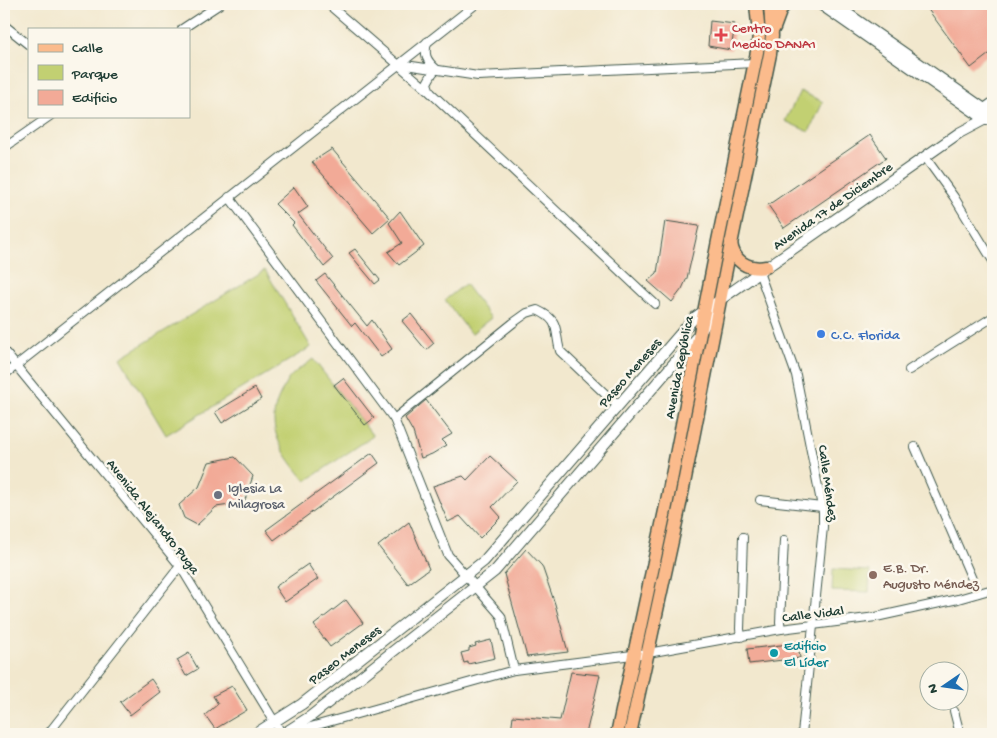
<svg xmlns="http://www.w3.org/2000/svg" width="997" height="738" viewBox="0 0 997 738" font-family="'Gochi Hand',sans-serif">
<rect width="100%" height="100%" fill="#fbf7ec"/>
<filter id="ink" filterUnits="userSpaceOnUse"><feTurbulence type="fractalNoise" baseFrequency=".02" numOctaves="2"/><feDisplacementMap in="SourceGraphic" scale="10" xChannelSelector="R" yChannelSelector="G"/><feConvolveMatrix kernelMatrix="1 2 1 2 8 2 1 2 1" color-interpolation-filters="sRGB"/></filter>
<filter id="wash" filterUnits="userSpaceOnUse"><feTurbulence type="fractalNoise" baseFrequency=".0096" numOctaves="4" result="noise"/><feDisplacementMap in="SourceGraphic" scale="20" xChannelSelector="R" yChannelSelector="G"/><feGaussianBlur stdDeviation="1.12" result="paint"/><feColorMatrix in="noise" values="0 0 0 0 0 0 0 0 0 0 0 0 0 0 0 0 0 1.4 0 .05"/><feComposite in="paint" operator="in"/></filter>
<g filter="url(#wash)">
<rect width="100%" height="100%" fill="#f2e8ce"/>
<g fill="#c2d072" stroke="#708653">
<polygon points="800,91 823,102 809,132 785,121"/>
<polygon points="265,270 311,347 166,435 120,358"/>
<polygon points="465,284 491,318 471,334 445,300"/>
<path d="M 313,359 L 373,436 L 306,481 C 285,456 263,429 280,395 C 283,389 286,381 292,375 C 298,369 306,365 313,359 Z"/>
<polygon points="833,569 870,571 869,592 832,591"/>
</g>
<g id="blocks">
<g fill="#f2aa97">
<polygon points="924,4 993,4 993,51 971,68"/>
<polygon points="710,21 735,24 731,50 708,46"/>
<polygon points="870,135 886,158 784,228 768,205"/>
<polygon points="332,149 390,218 373,233 312,162"/>
<polygon points="294,187 308,207 298,214 333,259 324,267 292,225 294,223 275,204"/>
<polygon points="400,211 424,246 399,265 388,252 402,243 389,223"/>
<polygon points="665,221 699,226 687,278 682,289 672,302 648,281 657,273"/>
<polygon points="355,249 380,280 375,284 349,253"/>
<polygon points="325,274 367,326 372,320 392,349 381,357 355,323 352,326 316,281"/>
<polygon points="411,314 434,343 426,350 402,321"/>
<polygon points="343,378 374,418 365,425 334,385"/>
<polygon points="255,388 261,399 222,423 215,412"/>
<polygon points="426,400 452,434 442,440 447,445 432,454 421,458 413,432 405,418"/>
<polygon points="372,453 379,463 274,540 266,530"/>
<polygon points="490,456 517,481 492,507 501,517 480,538 460,516 448,522 433,486 463,476 467,480"/>
<polygon points="235,457 253,476 244,503 216,507 197,525 184,518 179,505 199,487 209,462"/>
<polygon points="409,522 429,569 408,584 378,546"/>
<polygon points="526,549 542,566 555,604 568,652 527,657 504,574"/>
<polygon points="308,564 318,579 285,602 275,587"/>
<polygon points="346,600 363,623 330,647 314,625"/>
<polygon points="491,640 495,658 468,664 468,662 464,663 461,653 469,651 469,648 476,646 475,644"/>
<polygon points="798,643 800,658 749,664 747,649"/>
<polygon points="189,653 198,669 186,676 177,660"/>
<polygon points="571,672 600,675 586,734 541,734 511,731 513,716 560,720"/>
<polygon points="151,679 160,692 130,715 120,702"/>
<polygon points="232,686 247,710 215,729 205,715 218,704 213,696"/>
</g>
</g>
</g>
<g filter="url(#ink)">
<use href="#blocks" fill-opacity="0" stroke="#3f574b" stroke-width="1"/>
<g fill="none" stroke-linecap="round" stroke-linejoin="round">
<defs>
<g id="minor">
<polyline points="328,4 430,92 655,304"/>
<polyline points="4,25 29,45"/>
<polyline points="182,29 220,4"/>
<path d="M 427,42 C 424,55 426,60 436,69 L 432,74 L 427,83 L 430,92"/>
<polyline points="399,64 478,76 755,63"/>
<polyline points="4,148 50,116"/>
<polyline points="925,157 954,197 993,261"/>
<polyline points="229,197 394,419 448,555 501,616 514,670"/>
<polyline points="759,272 796,375 823,512 823,527 802,734"/>
<polyline points="4,351 180,566 282,734"/>
<polyline points="909,370 993,317"/>
<polyline points="4,375 476,4"/>
<path d="M 394,419 L 513,323 L 527,313 L 537,310 C 561,321 554,329 560,351 L 618,406"/>
<polyline points="915,447 978,593"/>
<polyline points="760,500 822,507"/>
<polyline points="781,629 780,622 784,540"/>
<polyline points="741,637 740,629 743,537"/>
<polyline points="954,711 960,734"/>
<polyline points="289,733 514,670 648,653 781,629 876,617 958,599 993,589"/>
<polyline points="48,734 180,566"/>
</g>
<g id="tertiary">
<polyline points="820,4 986,120"/>
<polyline points="979,113 993,103"/>
<polyline points="255,734 302,704 484,561 694,318 959,133 993,115 834,4"/>
<polyline points="283,734 311,716 495,571 700,333 718,302"/>
</g>
<g id="primary">
<polyline points="774,28 781,9 786,4"/>
<path d="M 731,242 C 733,262 748,270 766,267"/>
<polyline points="617,734 666,506 718,241 757,52 759,35 756,4"/>
<polyline points="630,734 679,509 731,244 770,54 772,36 770,4"/>
</g>
</defs>
<use href="#minor" stroke="#3f574b" stroke-width="10"/>
<use href="#tertiary" stroke="#3f574b" stroke-width="12"/>
<use href="#primary" stroke="#3f574b" stroke-width="15"/>
<use href="#minor" stroke="#fff" stroke-width="8"/>
<use href="#tertiary" stroke="#fff" stroke-width="10"/>
<use href="#primary" stroke="#fbbb8c" stroke-width="12"/>
</g>
</g>
<path fill="#e0444e" stroke="#fbf7ec" stroke-width="2" d="M718.5 27.5h5v5h5v5h-5v5h-5v-5h-5v-5h5z"/>
<circle fill="#3f7fe0" stroke="#fbf7ec" stroke-width="2" cx="821" cy="334" r="5"/>
<circle fill="#6b7280" stroke="#fbf7ec" stroke-width="2" cx="218" cy="495" r="5"/>
<circle fill="#8d6e63" stroke="#fbf7ec" stroke-width="2" cx="873" cy="575" r="5"/>
<circle fill="#0f9aa8" stroke="#fbf7ec" stroke-width="2" cx="774" cy="653" r="5"/>
<g text-anchor="middle" stroke-width="5" stroke-linejoin="round" paint-order="stroke">
<g font-size="14" fill="#be3a42" stroke="#fbf7ec" text-anchor="start">
<text x="732" y="32">Centro<tspan x="732" dy="16">Medico DANA1</tspan></text>
</g>
<g font-size="14" fill="#1f3d34" stroke="#fbf7ec">
<text transform="translate(832 205) rotate(-35)" y="5">Avenida 17 de Diciembre</text>
<text transform="translate(678 367) rotate(-79)" y="5">Avenida República</text>
<text transform="translate(629 372) rotate(-49)" y="5">Paseo Meneses</text>
<text transform="translate(829 483) rotate(82)" y="5">Calle Méndez</text>
<text transform="translate(154 516) rotate(52)" y="5">Avenida Alejandro Puga</text>
<text transform="translate(813 613) rotate(-7)" y="5">Calle Vidal</text>
<text transform="translate(344 654) rotate(-38)" y="5">Paseo Meneses</text>
</g>
<g font-size="14" fill="#366cbe" stroke="#fbf7ec" text-anchor="start">
<text x="831" y="339">C.C. Florida</text>
</g>
<g font-size="14" fill="#5b616d" stroke="#fbf7ec" text-anchor="start">
<text x="228" y="492">Iglesia La<tspan x="228" dy="16">Milagrosa</tspan></text>
</g>
<g font-size="14" fill="#785e54" stroke="#fbf7ec" text-anchor="start">
<text x="883" y="572">E.B. Dr.<tspan x="883" dy="16">Augusto Méndez</tspan></text>
</g>
<g font-size="14" fill="#0d838f" stroke="#fbf7ec" text-anchor="start">
<text x="784" y="650">Edificio<tspan x="784" dy="16">El Líder</tspan></text>
</g>
</g>
<rect width="997" height="738" fill="none" stroke="#fbf7ec" stroke-width="20"/>
<rect x="28" y="28" width="162" height="90" fill="#fbf7ec" stroke="#a3ada2"/>
<rect x="38" y="44" width="25" height="8" fill="#fbbb8c" stroke="#a3ada2"/>
<text x="72" y="52" font-size="15" fill="#1f3d34">Calle</text>
<rect x="38" y="65" width="25" height="15" fill="#c2d072" stroke="#a3ada2"/>
<text x="72" y="78" font-size="15" fill="#1f3d34">Parque</text>
<rect x="38" y="90" width="25" height="15" fill="#f2aa97" stroke="#a3ada2"/>
<text x="72" y="102" font-size="15" fill="#1f3d34">Edificio</text>
<g transform="translate(944 686) rotate(257)"><circle r="24" fill="#fbf7ec" stroke="#a3ada2"/>
<path d="M0-4L9 19L0 12L-9 19Z" fill="#1f6fb2"/>
<text y="-8" font-size="14" font-weight="bold" text-anchor="middle" fill="#1f3d34">N</text>
</g>
</svg>
